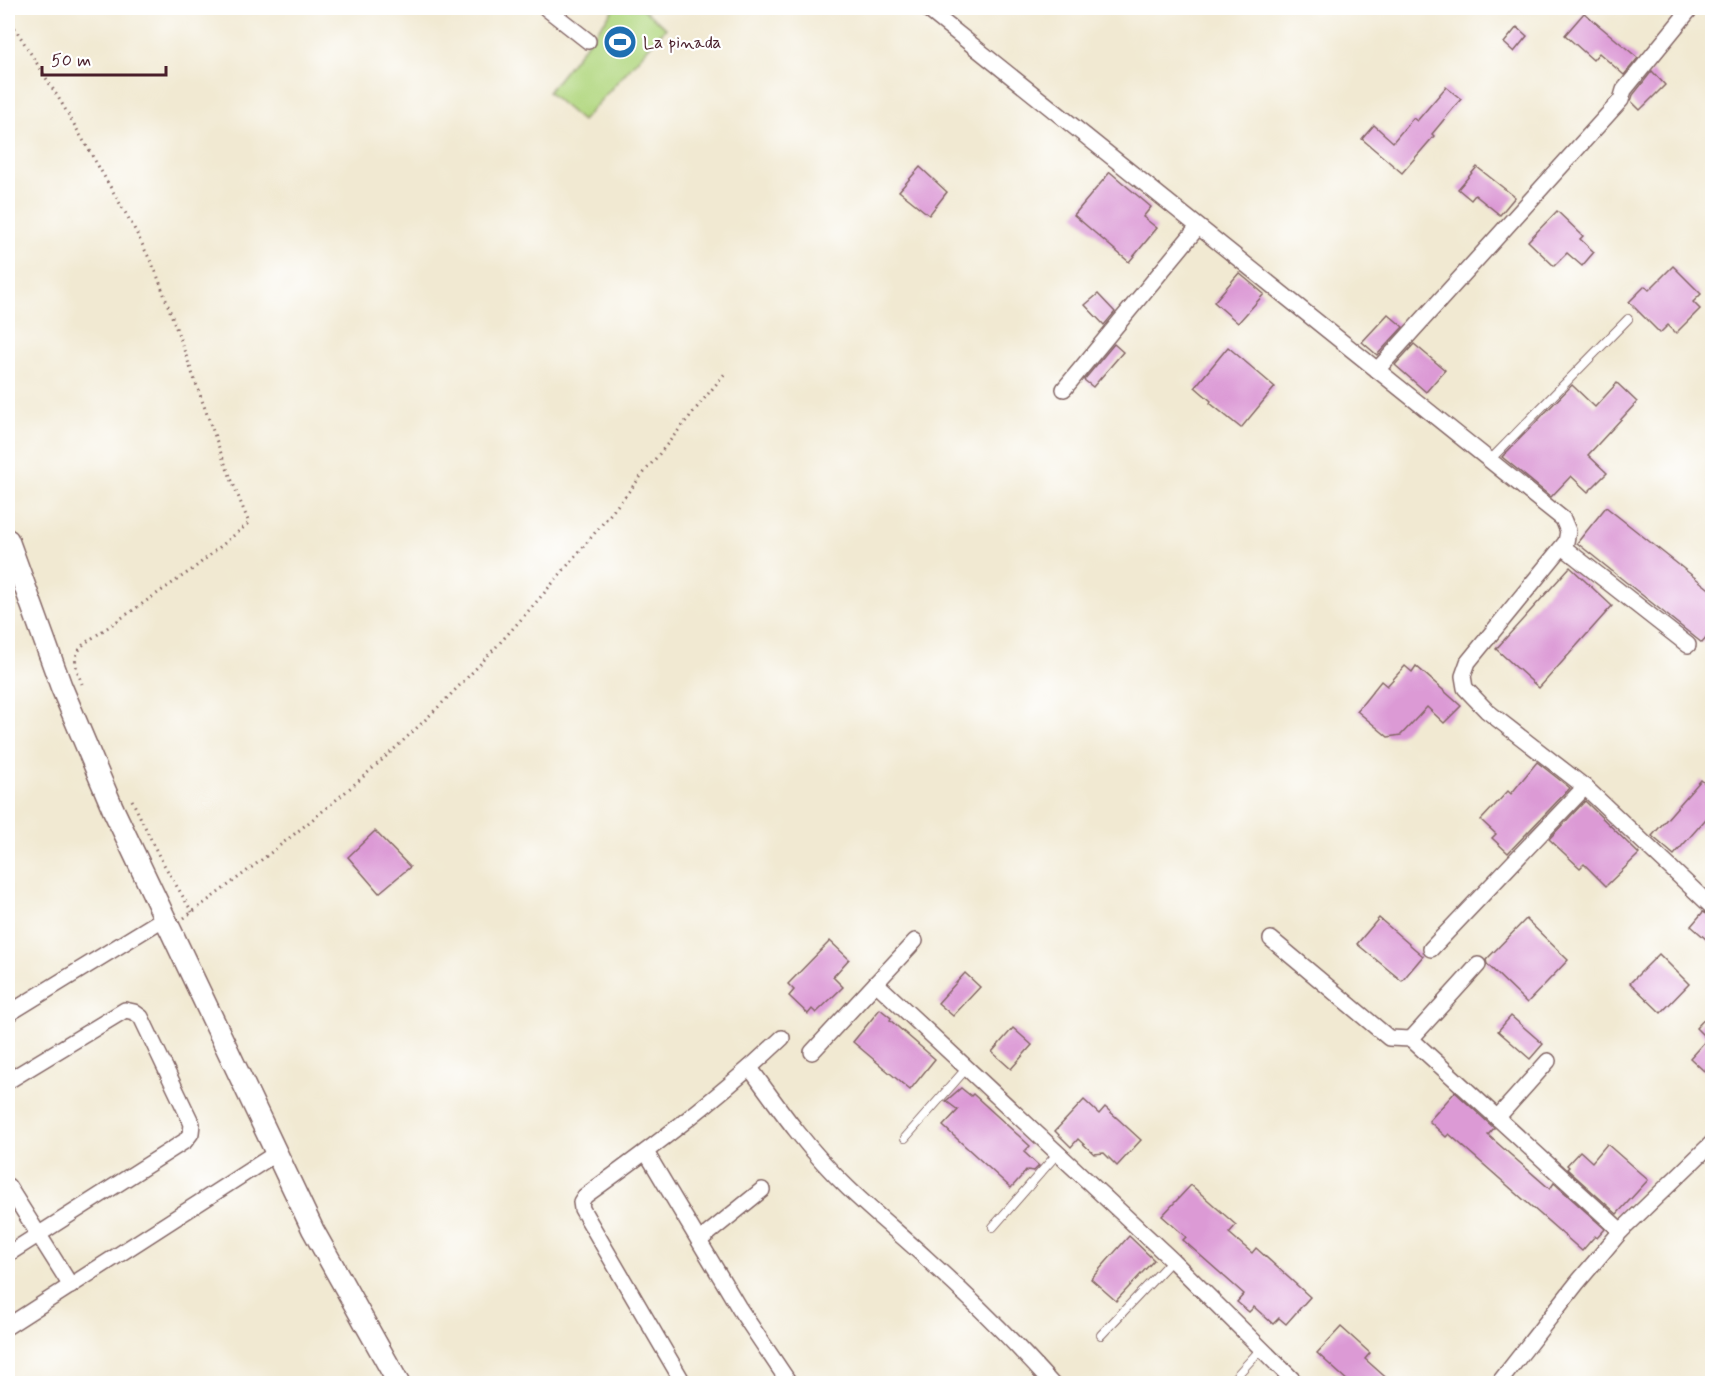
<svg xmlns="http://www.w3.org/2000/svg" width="1720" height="1391" viewBox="0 0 1720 1391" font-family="Mynerve,sans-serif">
<rect width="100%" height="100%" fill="#fff"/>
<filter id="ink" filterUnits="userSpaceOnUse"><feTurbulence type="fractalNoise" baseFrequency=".0167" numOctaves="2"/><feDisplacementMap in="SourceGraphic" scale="12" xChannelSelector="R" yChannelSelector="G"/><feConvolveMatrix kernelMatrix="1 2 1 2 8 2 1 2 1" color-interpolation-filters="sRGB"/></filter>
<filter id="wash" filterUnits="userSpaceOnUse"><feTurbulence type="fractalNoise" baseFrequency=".008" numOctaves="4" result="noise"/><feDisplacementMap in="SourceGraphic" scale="24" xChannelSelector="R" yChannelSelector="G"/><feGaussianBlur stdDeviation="1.35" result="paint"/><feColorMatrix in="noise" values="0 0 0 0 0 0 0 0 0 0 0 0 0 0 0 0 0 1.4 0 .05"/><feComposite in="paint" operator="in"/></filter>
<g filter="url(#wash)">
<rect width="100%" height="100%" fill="#f1e9d2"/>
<polygon fill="#b3d882" stroke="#7e7c56" stroke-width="1.5" points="615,8 641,8 666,28 582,121 548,92"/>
<g id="blocks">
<g fill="#dc9ad5">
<polygon points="1584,13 1638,58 1624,75 1599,53 1593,60 1565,35"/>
<polygon points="1517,27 1527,36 1514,52 1504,43"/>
<polygon points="1652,71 1665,85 1640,110 1631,101 1633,95"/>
<polygon points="1446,87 1461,99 1432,134 1434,136 1402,173 1362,139 1374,125 1393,142 1413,118 1417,121"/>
<polygon points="920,167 947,192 929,215 899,191"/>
<polygon points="1477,167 1515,197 1500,215 1475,195 1471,200 1458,189"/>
<polygon points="1110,172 1151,207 1143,217 1157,228 1129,262 1074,215"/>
<polygon points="1557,211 1583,236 1580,239 1594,252 1582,266 1567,253 1554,266 1528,241"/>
<polygon points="1673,266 1701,294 1693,302 1700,309 1676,333 1668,325 1660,333 1629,302 1645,286 1649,290"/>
<polygon points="1239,273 1264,294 1238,323 1214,302"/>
<polygon points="1098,294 1115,312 1104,325 1085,305"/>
<polygon points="1388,314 1403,327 1377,355 1362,342"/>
<polygon points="1114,344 1123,352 1093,387 1084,380"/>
<polygon points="1414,344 1445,370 1426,392 1395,365"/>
<polygon points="1228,347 1275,387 1241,428 1210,403 1211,401 1195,387"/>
<polygon points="1617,383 1637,402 1588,455 1607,473 1588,492 1571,476 1551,497 1502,457 1572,385 1595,407"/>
<polygon points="1606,507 1713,592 1713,630 1702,643 1577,543"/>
<polygon points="1570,567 1612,606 1539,688 1496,649"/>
<polygon points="1405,666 1412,672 1416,666 1461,706 1444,723 1427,707 1401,735 1388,737 1357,711 1381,681 1387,686"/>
<polygon points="1537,762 1570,788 1508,853 1492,838 1496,834 1481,820 1508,791 1511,794"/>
<polygon points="1701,780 1713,790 1713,811 1674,855 1652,836"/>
<polygon points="1585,801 1639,854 1606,886 1584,864 1580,868 1549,839"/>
<polygon points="375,831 410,867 379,893 348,857"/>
<polygon points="1703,912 1713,917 1713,945 1691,926"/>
<polygon points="1379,918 1423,956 1402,981 1357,944"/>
<polygon points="1526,919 1568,960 1527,1003 1487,964 1486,960"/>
<polygon points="830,941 849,959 833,977 843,987 816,1013 812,1009 808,1014 789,996 794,990 788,984"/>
<polygon points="1659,954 1689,984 1661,1013 1630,983"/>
<polygon points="965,973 980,987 953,1016 938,1003"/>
<polygon points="880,1009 891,1018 890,1020 935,1059 910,1090 853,1042"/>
<polygon points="1713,1010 1713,1061 1704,1071 1690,1058 1707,1039 1696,1028"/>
<polygon points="1511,1016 1543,1044 1530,1059 1498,1031"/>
<polygon points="1013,1028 1032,1045 1011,1069 992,1052"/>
<polygon points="961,1088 971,1096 973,1094 1030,1146 1024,1152 1039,1166 1034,1171 1027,1170 1011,1188 943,1126 958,1110 946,1101"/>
<polygon points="1455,1092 1494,1128 1488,1135 1550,1189 1554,1183 1605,1229 1597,1238 1595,1236 1582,1251 1449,1134 1446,1137 1429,1121"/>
<polygon points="1084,1100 1099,1114 1105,1107 1141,1140 1117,1166 1104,1153 1094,1154 1078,1139 1071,1147 1055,1131"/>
<polygon points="1607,1144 1648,1180 1617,1214 1567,1169 1569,1167 1567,1165 1580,1151 1592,1162"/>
<polygon points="1191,1185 1236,1225 1229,1233 1252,1253 1256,1248 1310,1297 1286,1324 1279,1318 1273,1324 1254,1307 1249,1312 1237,1302 1244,1294 1183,1240 1186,1237 1162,1216"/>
<polygon points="1129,1236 1154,1260 1116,1301 1091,1279"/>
<polygon points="1341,1327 1370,1353 1365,1359 1392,1383 1350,1383 1317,1353"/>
</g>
</g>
</g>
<g filter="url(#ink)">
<use href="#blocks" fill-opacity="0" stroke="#846665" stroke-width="1.5"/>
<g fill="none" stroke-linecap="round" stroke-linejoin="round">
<defs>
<g id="lane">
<polyline points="1490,460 1628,319"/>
<polyline points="905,1138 966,1069"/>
<polyline points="993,1227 1057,1154"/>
<polyline points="1101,1335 1172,1260"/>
<polyline points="1229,1384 1261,1349"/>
</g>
<g id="street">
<polyline points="546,8 588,41"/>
<polyline points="926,8 1563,519 1568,531 1566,542 1468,662 1463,676 1465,688 1487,711 1585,787 1712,907"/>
<polyline points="1377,370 1621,100 1624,90 1691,8"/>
<polyline points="1064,389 1198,227"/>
<polyline points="1563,547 1688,645"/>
<polyline points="1271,939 1389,1038 1411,1039 1621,1231"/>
<polyline points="1431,949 1585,787"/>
<polyline points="876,983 1172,1260 1297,1384"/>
<polyline points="8,1014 166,917"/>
<polyline points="1411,1039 1478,965"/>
<polyline points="812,1052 915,941"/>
<path d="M 750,1068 C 780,1110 810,1152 848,1188 C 873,1212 900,1234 926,1258 C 970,1298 1012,1339 1052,1384"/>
<polyline points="8,1081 125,1010 134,1012 141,1017 192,1124 191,1133 185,1141 8,1254"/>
<polyline points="1497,1118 1548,1061"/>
<polyline points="646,1152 739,1308 790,1384"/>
<polyline points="8,1186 71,1286"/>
<polyline points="700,1240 762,1190"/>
<polyline points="8,1326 278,1152"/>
<path d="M 684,1384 L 582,1209 L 581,1202 L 585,1196 C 653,1147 721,1096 782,1038"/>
<polyline points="1498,1384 1577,1283 1621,1231 1712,1143"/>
</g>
<polyline id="secondary" points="8,540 61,686 113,809 313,1230 399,1384"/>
</defs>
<use href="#lane" stroke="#846665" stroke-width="10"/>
<use href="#street" stroke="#846665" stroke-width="18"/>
<use href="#secondary" stroke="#846665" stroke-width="24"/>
<g stroke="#846665" stroke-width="3" stroke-dasharray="1.5 4.5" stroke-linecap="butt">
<path d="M 8,17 L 61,102 L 133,226 L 156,272 L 222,456 L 249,523 L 193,569 L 85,643 C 70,658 76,666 82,684"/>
<polyline points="132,800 159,856 192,912"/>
<path d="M 184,918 C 281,847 375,773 459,686 C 555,588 639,477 727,371"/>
</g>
<use href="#lane" stroke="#fff" stroke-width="8"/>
<use href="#street" stroke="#fff" stroke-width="15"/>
<use href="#secondary" stroke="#fff" stroke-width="21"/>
</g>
</g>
<defs>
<symbol id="stadium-disc" viewBox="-11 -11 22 22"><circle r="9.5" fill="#1f6fb2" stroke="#fff"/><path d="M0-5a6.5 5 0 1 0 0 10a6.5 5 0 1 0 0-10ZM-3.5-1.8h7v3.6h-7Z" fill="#fff"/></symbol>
</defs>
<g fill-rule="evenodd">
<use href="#stadium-disc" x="601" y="23" width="38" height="38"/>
</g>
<g text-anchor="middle" stroke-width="4.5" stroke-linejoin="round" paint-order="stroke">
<g font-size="18" fill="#4a1f2b" stroke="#fff" text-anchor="start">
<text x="643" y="48">La pinada</text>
</g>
</g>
<rect width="1720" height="1391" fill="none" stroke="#fff" stroke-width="30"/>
<path d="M42 66v9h124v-9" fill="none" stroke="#4a1f2b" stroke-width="3"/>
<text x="51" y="66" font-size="18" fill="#4a1f2b" stroke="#ffffff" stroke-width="4.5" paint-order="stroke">50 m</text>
</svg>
